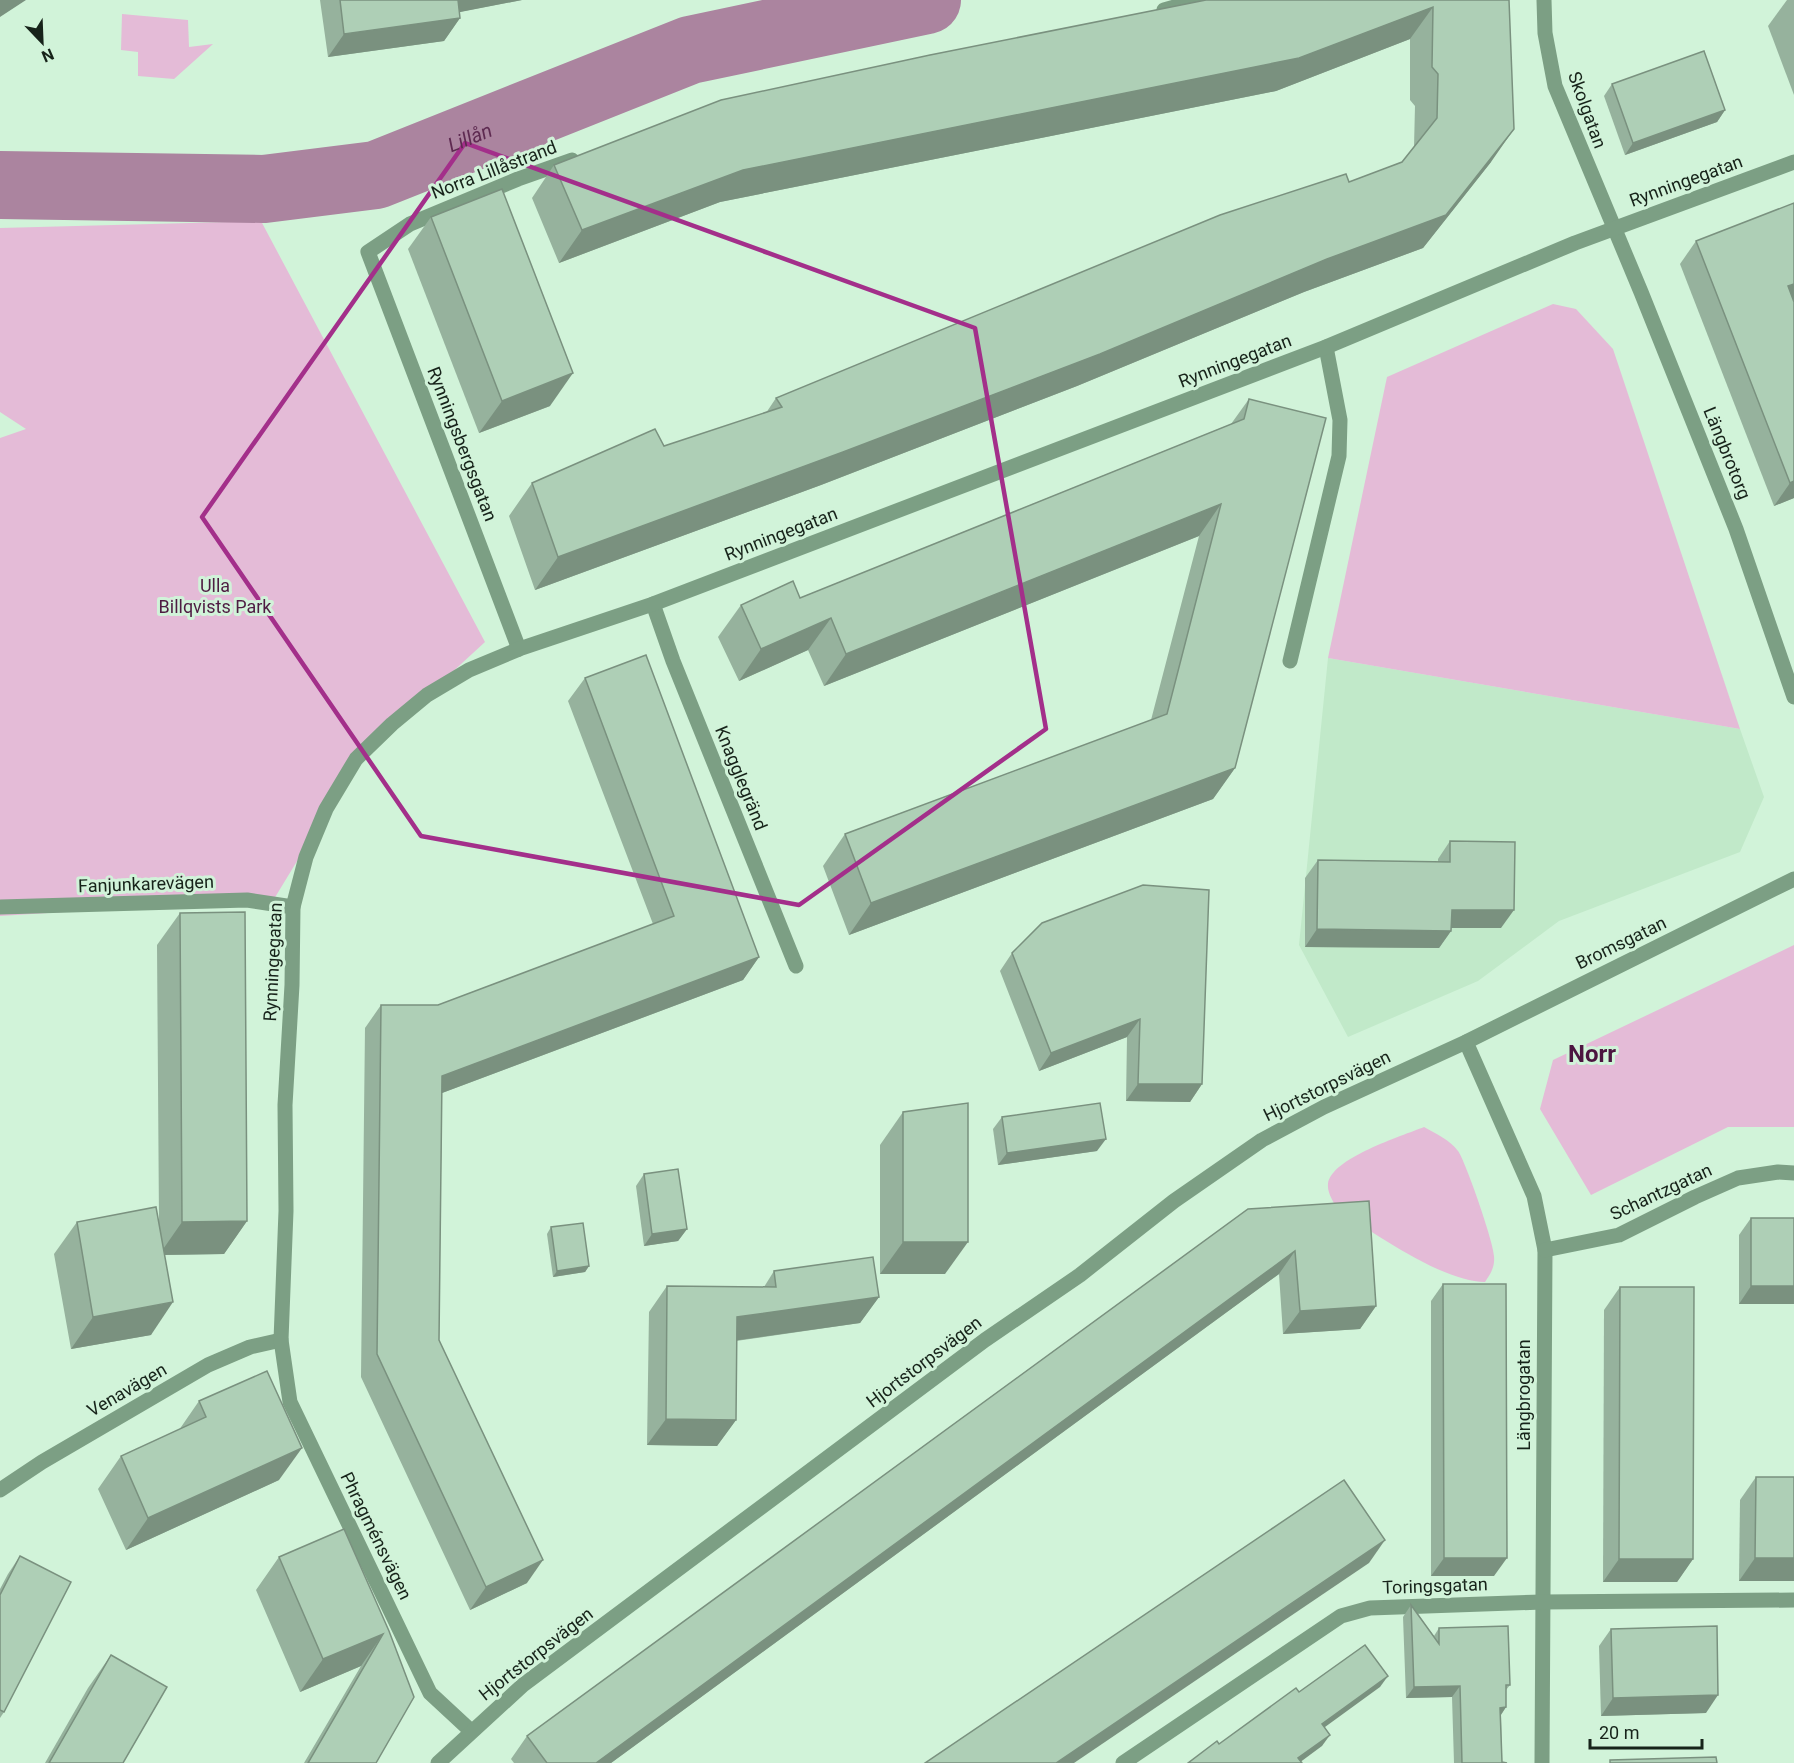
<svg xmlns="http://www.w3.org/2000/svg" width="1794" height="1763" viewBox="0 0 1794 1763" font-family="Roboto,sans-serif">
<rect width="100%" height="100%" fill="#d1f3d9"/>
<polygon fill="#c1e9c9" points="1328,658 1740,729 1764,797 1740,852 1559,921 1478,981 1348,1037 1299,945"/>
<g fill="#e4bbd7">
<polygon points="122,14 188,20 189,47 213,44 174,79 138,76 138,52 121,50"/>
<polygon points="261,221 485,642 361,756 274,899 0,916 0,438 26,429 0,412 0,228"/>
<polygon points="1553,304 1576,309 1613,349 1740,729 1328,658 1387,377"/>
<polygon points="1794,945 1794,1127 1728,1127 1591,1195 1540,1109 1553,1060"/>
<path d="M 1424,1127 C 1436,1134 1449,1139 1458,1151 C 1465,1160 1494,1243 1494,1256 C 1495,1267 1491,1273 1485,1282 C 1441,1281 1376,1234 1338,1210 C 1334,1203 1327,1193 1328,1184 C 1331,1158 1402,1136 1424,1127 Z"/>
</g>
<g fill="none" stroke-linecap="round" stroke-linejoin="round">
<path stroke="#ab849f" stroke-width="68" id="s1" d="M 0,185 L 264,189 L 376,175 L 690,50 L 927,0"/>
<g stroke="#7c9f84" stroke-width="15">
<polyline points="1544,0 1545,33 1555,86 1641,292 1736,529 1794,697"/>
<polyline points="1164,10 1199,0"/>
<polyline points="653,604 673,661 796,966"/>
<polyline points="519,649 368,252 410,224 518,179 572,160"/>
<polyline points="1290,661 1339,456 1340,420 1326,347"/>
<polyline points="0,907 247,900 293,907"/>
<polyline points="1466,1042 1534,1196 1545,1250 1542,1763"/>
<polyline points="1545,1250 1619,1235 1695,1197 1738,1178 1778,1172 1794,1173"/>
<polyline points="0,1490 42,1462 208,1365 250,1347 281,1340"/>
<polyline points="471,1731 430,1693 290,1402 281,1340 286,1211 285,1105 292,985 293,907 306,857 326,809 356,759 392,724 427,695 469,670 519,649 653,604 1326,347 1575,243 1794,162"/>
<polyline points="438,1763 523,1685 985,1340 1080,1275 1174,1201 1262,1140 1324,1107 1466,1042 1794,879"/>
<polyline points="1123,1763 1341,1616 1370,1608 1542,1602 1794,1600"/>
</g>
</g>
<g fill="#96b29d">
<polygon points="320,0 522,0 459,12 460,18 444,41 328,57"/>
<polygon points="1509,0 1491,162 1423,248 1304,292 1077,386 821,485 535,590 509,516 532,483 664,446 766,413 776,398 1402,162 1414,147 1415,106 1410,100 1410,39 1276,91 720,202 559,263 532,198 554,165 930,55"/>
<polygon points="1787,0 1794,0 1794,95 1768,26"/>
<polygon points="1612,84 1725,110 1717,122 1625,155 1604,96"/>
<polygon points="431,217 550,406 479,433 408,249"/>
<polygon points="1696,241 1793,300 1794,498 1774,506 1680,264"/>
<polygon points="1249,399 1235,768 1213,799 849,935 823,866 845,834 1151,720 1199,536 824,686 808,650 739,681 718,637 741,605 800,598 1231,424"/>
<polygon points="585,678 759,957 743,980 442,1093 439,1340 527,1583 470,1610 361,1377 365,1028 381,1005 438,1005 653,924 568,701"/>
<polygon points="1450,841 1501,928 1451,928 1451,931 1439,948 1305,947 1305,878 1318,860 1438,862 1438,859"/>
<polygon points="1143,885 1202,1084 1190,1102 1126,1101 1127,1037 1039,1071 1000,971 1012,953"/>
<polygon points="180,913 247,1221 224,1254 165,1255 151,1335 71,1349 54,1254 77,1222 159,1222 157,945"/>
<polygon points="903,1112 945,1274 880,1274 880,1145"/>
<polygon points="1002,1117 1097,1151 998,1165 993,1129"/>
<polygon points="644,1174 687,1229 678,1241 644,1246 636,1186"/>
<polygon points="1248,1209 1376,1306 1360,1329 1283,1334 1279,1274 611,1763 514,1763 511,1759 527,1736"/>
<polygon points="1751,1218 1794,1218 1794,1304 1739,1304 1739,1235"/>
<polygon points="551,1227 589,1266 585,1272 553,1277 547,1234"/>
<polygon points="774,1271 879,1297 860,1323 736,1341 736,1420 717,1446 647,1445 649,1312 667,1286 764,1287"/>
<polygon points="1443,1284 1494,1576 1431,1576 1431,1301"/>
<polygon points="1620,1287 1693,1559 1677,1582 1603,1582 1604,1310"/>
<polygon points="199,1401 279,1480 126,1550 98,1489 121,1456 179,1430"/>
<polygon points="1756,1477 1794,1581 1739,1581 1740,1500"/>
<polygon points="20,1556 4,1712 0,1718 0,1589 8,1574"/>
<polygon points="279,1557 389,1631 376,1763 304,1763 361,1666 300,1692 256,1590"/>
<polygon points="1411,1605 1434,1636 1439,1628 1510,1685 1506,1690 1506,1707 1501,1715 1502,1762 1507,1763 1454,1763 1452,1697 1406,1698 1403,1617"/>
<polygon points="1611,1629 1706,1713 1601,1716 1599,1646"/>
<polygon points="111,1655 123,1763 45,1763 88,1688"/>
</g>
<g fill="#7a917f">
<polygon points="0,0 26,0 0,17"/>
<polygon points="451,0 522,0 440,16"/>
<polygon points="1433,7 1410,39 1276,91 720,202 559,263 582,230 743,170"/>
<polygon points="460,18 444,41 328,57 344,34"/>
<polygon points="1725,110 1717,122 1625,155 1633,143"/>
<polygon points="1514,129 1491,162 1423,248 1304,292 1077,386 821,485 535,590 558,557"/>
<polygon points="1794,284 1794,300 1772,309 1788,286"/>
<polygon points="573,373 550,406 479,433 502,401"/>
<polygon points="1794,481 1794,498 1774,506 1790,483"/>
<polygon points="1221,504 1199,536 824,686 846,654"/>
<polygon points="831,618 808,650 739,681 761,649"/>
<polygon points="1235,768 1213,799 849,935 871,903"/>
<polygon points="1452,910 1514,910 1501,928 1439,928"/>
<polygon points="1317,929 1451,931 1439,948 1305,947"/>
<polygon points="759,957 743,980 426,1099 442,1076"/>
<polygon points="1140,1019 1127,1037 1039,1071 1051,1053"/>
<polygon points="1138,1084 1202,1084 1190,1102 1126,1101"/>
<polygon points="1106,1139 1097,1151 998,1165 1007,1153"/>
<polygon points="247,1221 224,1254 159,1255 182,1222"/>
<polygon points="687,1229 678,1241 644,1246 652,1234"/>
<polygon points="903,1242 968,1242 945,1274 880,1274"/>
<polygon points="1295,1251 1279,1274 611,1763 596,1763"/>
<polygon points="589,1266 585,1272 553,1277 557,1271"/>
<polygon points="1751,1286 1794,1286 1794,1304 1739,1304"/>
<polygon points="879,1297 860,1323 718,1343 737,1317"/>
<polygon points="173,1302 151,1335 71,1349 93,1317"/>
<polygon points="1376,1306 1360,1329 1283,1334 1300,1311"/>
<polygon points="666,1419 736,1420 717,1446 647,1445"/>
<polygon points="302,1448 279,1480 126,1550 148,1518"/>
<polygon points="1385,1540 1369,1563 1074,1763 1056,1763"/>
<polygon points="1444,1558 1507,1558 1494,1576 1431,1576"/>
<polygon points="1755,1558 1794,1558 1794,1581 1739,1581"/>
<polygon points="1619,1559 1693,1559 1677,1582 1603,1582"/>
<polygon points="543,1560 527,1583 470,1610 486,1587"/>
<polygon points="383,1634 361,1666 300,1692 323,1659"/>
<polygon points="1388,1676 1380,1687 1314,1735 1322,1724"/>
<polygon points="1460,1686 1452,1697 1406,1698 1414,1687"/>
<polygon points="1718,1695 1706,1713 1601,1716 1613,1698"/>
<polygon points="1506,1707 1498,1719 1500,1708"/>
<polygon points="1330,1735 1322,1746 1299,1763 1298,1758"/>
</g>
<g fill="#aecfb6" stroke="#7a917f" stroke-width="1.5">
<polygon points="340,0 458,0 460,18 344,34"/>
<polygon points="1206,0 1509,0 1514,129 1446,215 1327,259 1100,354 843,452 558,557 532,483 655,429 664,446 782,407 776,398 1220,215 1346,174 1349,182 1402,162 1437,118 1438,74 1432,67 1433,7 1299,58 743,170 582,230 554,165 721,100 930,55"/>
<polygon points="1704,51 1725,110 1633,143 1612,84"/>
<polygon points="502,189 573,373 502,401 431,217"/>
<polygon points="1794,203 1794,284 1788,286 1794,302 1794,481 1790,483 1696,241"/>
<polygon points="1249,399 1326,418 1235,768 871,903 845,834 1167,714 1221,504 846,654 831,618 761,649 741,605 793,581 800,598 1244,419"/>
<polygon points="646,655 759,957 442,1076 439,1340 543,1560 486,1587 377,1354 381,1005 438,1005 674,916 585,678"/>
<polygon points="1450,841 1515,842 1514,910 1452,910 1451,931 1317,929 1318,860 1450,862"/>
<polygon points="1143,885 1209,890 1202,1084 1138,1084 1140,1019 1051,1053 1012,953 1042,923"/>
<polygon points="245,912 247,1221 182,1222 180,913"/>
<polygon points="968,1103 968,1242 903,1242 903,1112"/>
<polygon points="1100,1103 1106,1139 1007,1153 1002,1117"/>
<polygon points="678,1169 687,1229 652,1234 644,1174"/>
<polygon points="1369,1201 1376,1306 1300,1311 1295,1251 596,1763 547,1763 527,1736 1248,1209"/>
<polygon points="156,1207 173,1302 93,1317 77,1222"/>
<rect x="1751" y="1218" width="43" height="68"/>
<polygon points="583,1223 589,1266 557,1271 551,1227"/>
<polygon points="873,1257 879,1297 737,1317 736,1420 666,1419 667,1286 776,1287 774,1271"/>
<polygon points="1443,1284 1506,1284 1507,1558 1444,1558"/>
<polygon points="1620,1287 1694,1287 1693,1559 1619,1559"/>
<polygon points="267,1371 302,1448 148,1518 121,1456 206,1417 199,1401"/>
<polygon points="1756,1477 1794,1477 1794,1558 1755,1558"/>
<polygon points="1344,1480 1385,1540 1056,1763 925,1763"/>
<polygon points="344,1529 389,1631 414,1697 376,1763 308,1763 383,1634 323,1659 279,1557"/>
<polygon points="20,1556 71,1582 4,1712 0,1710 0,1595"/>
<polygon points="1411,1605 1439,1644 1439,1628 1508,1626 1510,1685 1506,1685 1506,1707 1500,1708 1502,1762 1507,1763 1462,1763 1460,1686 1414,1687"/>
<polygon points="1717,1626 1718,1695 1613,1698 1611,1629"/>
<polygon points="1365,1645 1388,1676 1322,1724 1330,1735 1298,1758 1302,1763 1188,1763 1217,1741 1219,1744 1296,1688 1299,1692"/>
<polygon points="111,1655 167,1687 123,1763 49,1763"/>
<polygon points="1716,1757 1717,1763 1610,1763 1610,1760"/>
</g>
<path fill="none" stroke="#a32f8a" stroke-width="4.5" stroke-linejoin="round" d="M 465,143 L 975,328 L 1046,729 L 799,905 L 421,836 L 202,517 Z"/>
<g text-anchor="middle" stroke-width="6" stroke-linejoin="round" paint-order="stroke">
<g font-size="18" fill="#17231a" stroke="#d1f3d9">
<text transform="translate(1587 110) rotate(70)" y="6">Skolgatan</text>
<text transform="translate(494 170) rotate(-21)" y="6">Norra Lillåstrand</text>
<text transform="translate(1686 181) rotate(-20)" y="6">Rynningegatan</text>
<text transform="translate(1235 361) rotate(-21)" y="6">Rynningegatan</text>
<text transform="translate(462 444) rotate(69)" y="6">Rynningsbergsgatan</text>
<text transform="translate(1727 453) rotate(68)" y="6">Längbrotorg</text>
<text transform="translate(781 534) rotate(-21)" y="6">Rynningegatan</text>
<text transform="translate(741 778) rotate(68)" y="6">Knagglegränd</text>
<text transform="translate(146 884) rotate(-2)" y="6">Fanjunkarevägen</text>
<text transform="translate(1621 943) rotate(-26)" y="6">Bromsgatan</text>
<text transform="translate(273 962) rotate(-87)" y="6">Rynningegatan</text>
<text transform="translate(1327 1086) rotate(-26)" y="6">Hjortstorpsvägen</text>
<text transform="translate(1661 1192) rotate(-25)" y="6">Schantzgatan</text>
<text transform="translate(924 1362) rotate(-37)" y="6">Hjortstorpsvägen</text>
<text transform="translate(127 1390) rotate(-30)" y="6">Venavägen</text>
<text transform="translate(1524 1395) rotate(-90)" y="6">Längbrogatan</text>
<text transform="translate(376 1536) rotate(64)" y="6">Phragménsvägen</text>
<text transform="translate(1435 1586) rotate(-2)" y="6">Toringsgatan</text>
<text transform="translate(536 1654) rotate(-38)" y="6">Hjortstorpsvägen</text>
</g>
<g font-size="18" fill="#4e1c42" stroke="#d1f3d9">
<text x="215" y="592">Ulla<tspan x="215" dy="21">Billqvists Park</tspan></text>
</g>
<g font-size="20" font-style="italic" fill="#5e2a51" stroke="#d1f3d9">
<text dy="7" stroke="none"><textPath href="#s1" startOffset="478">Lillån</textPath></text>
</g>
<g font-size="24" font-weight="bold" fill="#4c1540" stroke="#d1f3d9">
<text x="1592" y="1062">Norr</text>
</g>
</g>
<g transform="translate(42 42) rotate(157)" stroke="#d1f3d9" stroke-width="4.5" paint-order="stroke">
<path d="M0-4.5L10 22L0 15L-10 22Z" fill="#17231a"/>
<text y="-9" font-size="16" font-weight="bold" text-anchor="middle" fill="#17231a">N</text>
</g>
<path d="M1590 1739v9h112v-9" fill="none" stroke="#17231a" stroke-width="3"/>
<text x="1599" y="1739" font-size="18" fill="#17231a" stroke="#d1f3d9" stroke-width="4.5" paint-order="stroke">20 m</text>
</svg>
